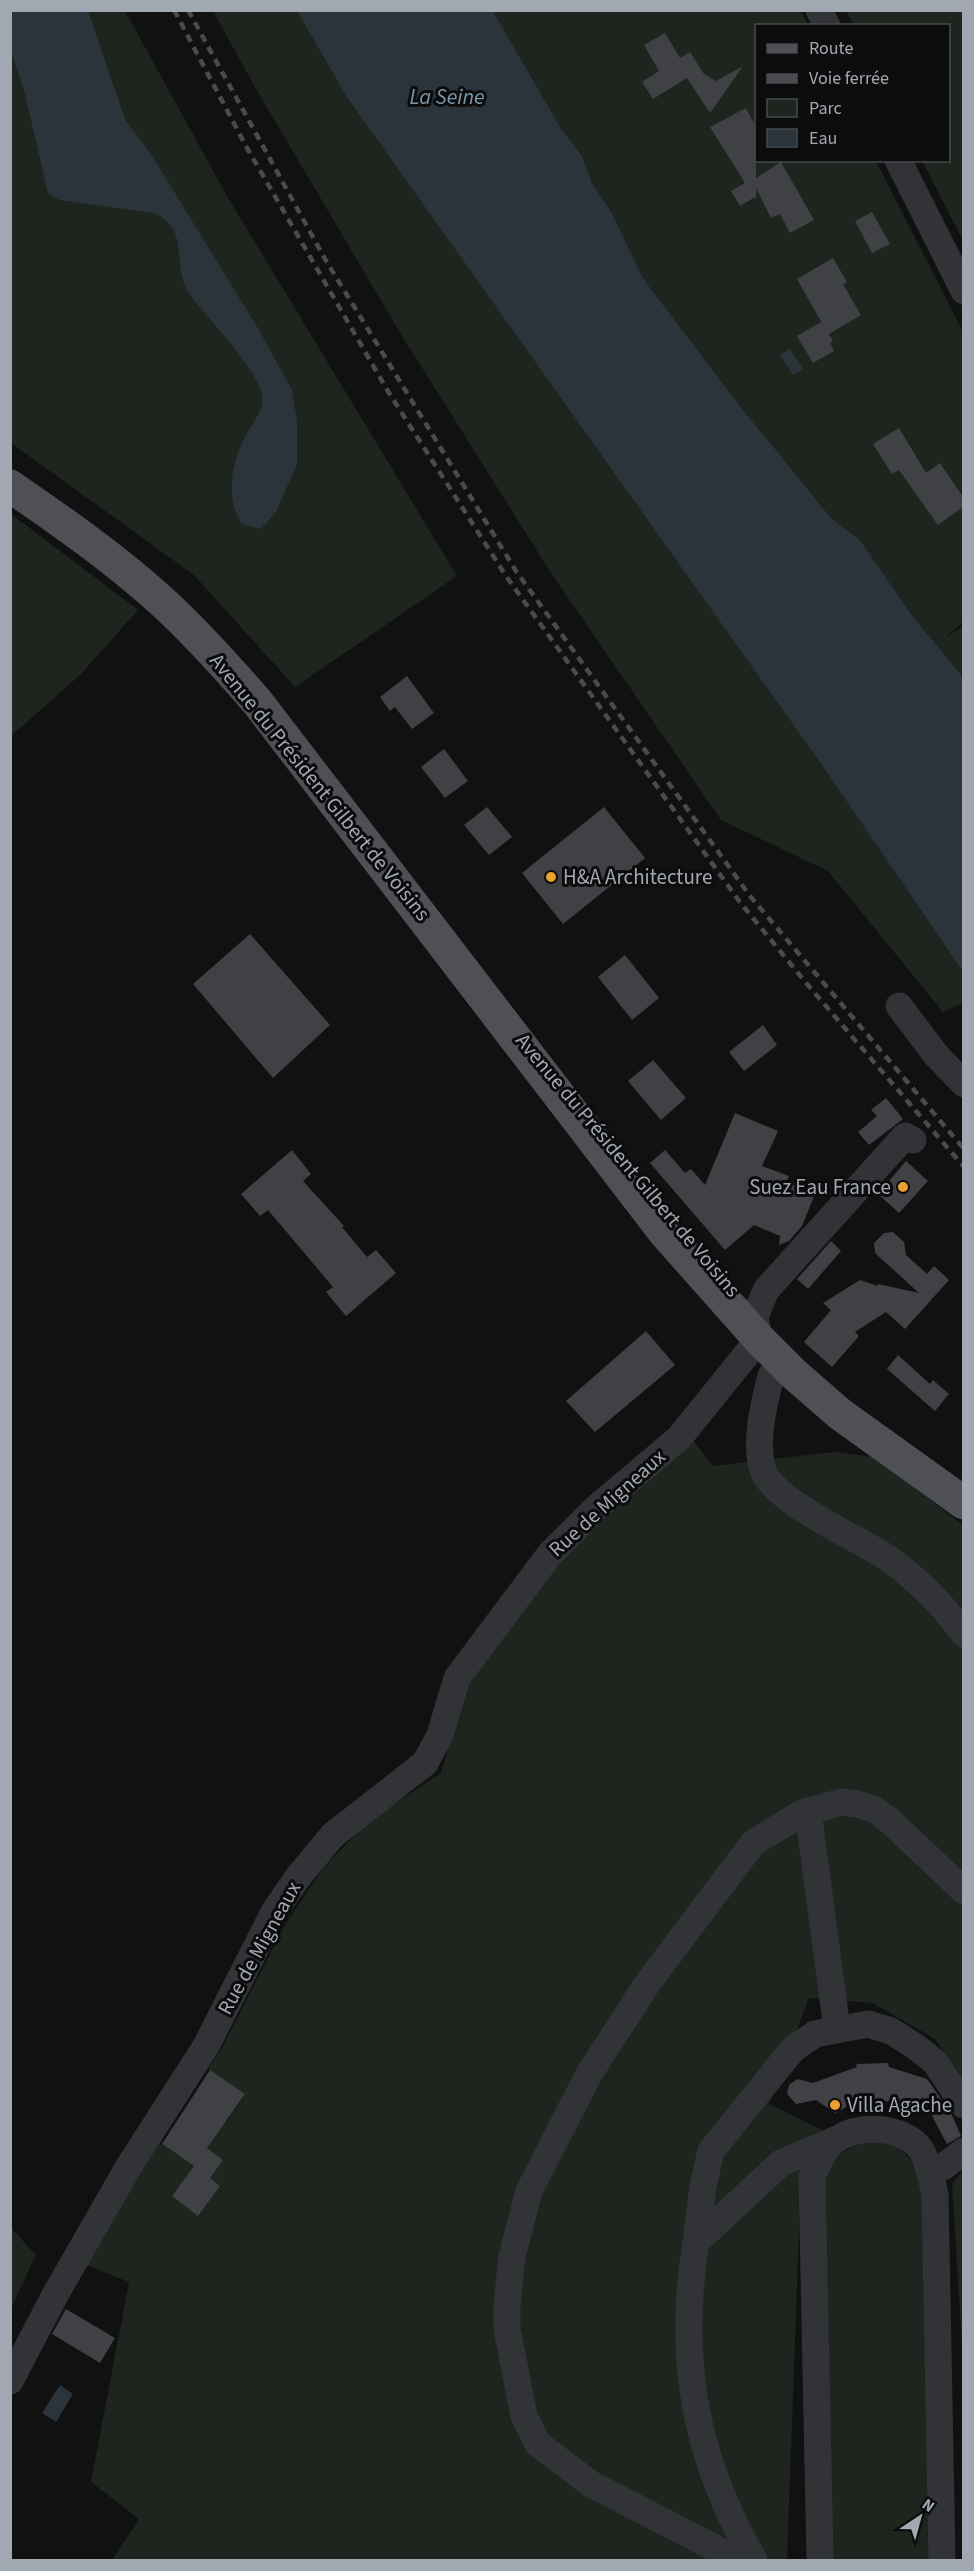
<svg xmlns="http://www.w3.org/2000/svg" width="974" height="2571" viewBox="0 0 974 2571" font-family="'Source Sans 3',sans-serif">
<rect width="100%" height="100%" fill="#111112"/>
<g fill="#1d251e">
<polygon points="11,11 125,11 227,196 457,576 295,687 194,575 11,443"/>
<polygon points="213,11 297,11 346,96 826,771 963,972 963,1003 943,1012 828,871 721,820 551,573 402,336 256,89"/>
<polygon points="493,11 801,11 808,25 756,26 756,160 876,161 963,332 963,622 945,638 963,626 963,677 911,614 860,540 832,519 744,411 651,289 642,276 612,213 592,183 582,156 562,130"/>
<polygon points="846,11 963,11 963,240 922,161 948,160 948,26 854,25"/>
<polygon points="11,514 138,610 80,675 11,736"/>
<polygon points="692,1439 713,1466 834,1452 874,1457 963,1525 963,2079 935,2039 873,2003 809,1998 769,2104 822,2130 801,2173 787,2560 112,2560 139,2519 91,2482 129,2282 84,2264 159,2143 194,2166 172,2196 198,2215 220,2186 209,2178 223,2160 207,2148 210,2145 187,2128 203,2105 227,2121 245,2095 208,2069 224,2044 285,1925 325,1866 388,1801 393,1805 441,1773 470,1674 578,1541"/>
<path d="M 864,2142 C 906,2142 910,2155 924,2191 L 936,2560 L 822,2560 L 821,2192 C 831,2159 831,2156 864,2142 Z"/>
<polygon points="963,2170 963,2361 952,2184"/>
<polygon points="11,2228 36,2255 11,2308"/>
</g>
<g fill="#2b343a">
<path d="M 10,11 L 88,11 L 125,119 L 151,154 L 259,330 L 292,390 L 297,421 L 297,464 L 276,512 L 261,529 L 242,524 C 224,496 232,461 247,433 C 252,424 260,414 262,405 C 269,378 207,319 191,296 C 169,267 193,231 154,213 L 59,200 L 48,193 L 24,90 L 11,52 Z"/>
<polygon points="297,11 493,11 562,130 582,156 592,183 612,213 642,276 651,289 744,411 832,519 860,540 911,614 963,677 963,972 826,771 346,96"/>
<polygon points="790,349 803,369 793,375 780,355"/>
<polygon points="60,2385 73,2394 56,2422 42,2413"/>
</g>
<g fill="#404145">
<polygon points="665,33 680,58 690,52 704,74 716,81 743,66 710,113 687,78 653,99 642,82 659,71 644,45"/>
<polygon points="746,108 756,127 756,178 781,162 814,220 790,233 780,214 771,218 756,188 756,200 755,197 740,206 731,191 745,183 710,127"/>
<polygon points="872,212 890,244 872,253 855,221"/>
<polygon points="833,258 847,282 843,284 861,315 829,334 833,342 830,343 834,351 813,363 797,336 821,322 823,325 797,279"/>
<polygon points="899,428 926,473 940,463 963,497 963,507 938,525 899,470 892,474 873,444"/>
<polygon points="407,676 434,713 412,729 395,707 390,711 380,697"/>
<polygon points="444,749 468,781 445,798 421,767"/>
<polygon points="487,807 512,837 489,855 464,825"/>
<polygon points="604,807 645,858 563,924 522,873"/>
<polygon points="250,934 330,1025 273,1078 193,984"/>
<polygon points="625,955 659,998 632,1020 598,977"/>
<polygon points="763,1025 777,1045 744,1071 729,1052"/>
<polygon points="653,1060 686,1098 661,1120 628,1081"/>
<polygon points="886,1098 903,1119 869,1145 858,1132 877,1116 871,1110"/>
<polygon points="735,1113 778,1131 762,1166 789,1176 787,1180 815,1194 802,1226 789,1241 779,1245 780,1236 754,1225 725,1250 650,1163 665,1150 685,1173 691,1169 705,1185"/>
<polygon points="292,1150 311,1174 303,1181 344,1226 342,1227 367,1257 376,1250 396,1273 346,1316 326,1292 333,1287 268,1210 260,1216 241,1194"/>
<polygon points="906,1161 928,1181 899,1213 878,1194"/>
<polygon points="893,1232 904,1242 906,1255 927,1274 934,1266 949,1280 905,1329 886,1312 855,1332 859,1336 832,1367 804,1342 831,1310 823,1303 860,1280 878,1286 878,1284 919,1293 875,1253 874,1243 884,1233"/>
<polygon points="831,1241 841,1251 808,1289 797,1279"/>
<polygon points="646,1331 675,1365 595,1432 566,1401"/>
<polygon points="898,1355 930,1384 933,1380 949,1394 935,1411 887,1369"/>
<polygon points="888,2063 889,2067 927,2079 951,2113 961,2136 947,2144 922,2097 914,2108 894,2101 853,2103 835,2113 816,2100 796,2104 787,2094 789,2085 797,2079 813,2083 857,2067 856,2064"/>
<polygon points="210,2070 245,2094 207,2148 223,2160 210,2178 220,2186 198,2216 172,2196 194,2166 162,2144"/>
<polygon points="66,2309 115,2338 100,2363 52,2334"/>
</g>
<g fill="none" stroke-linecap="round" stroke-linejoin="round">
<g stroke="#323337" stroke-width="27">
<polyline points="819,10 827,26"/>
<polyline points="898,160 964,291"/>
<polyline points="899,1006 937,1056 964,1084"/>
<path d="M 771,1376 C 764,1404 755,1438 762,1467 C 769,1500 858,1538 886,1557 C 915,1577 943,1605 964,1634"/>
<polyline points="808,1811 837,2029"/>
<polyline points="929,2169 943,2167 964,2151"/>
<polyline points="696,2242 703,2186 711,2151 793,2049 815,2034 868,2024 891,2031 916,2047 935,2062 964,2105"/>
<polyline points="10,2381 55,2295 129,2166 206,2046 274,1912 298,1877 333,1835 425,1763 440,1735 457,1678 550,1554 596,1508 679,1438 759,1339 755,1316 766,1290 905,1136 913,1140"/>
<polyline points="738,2560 591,2484 538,2444 524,2416 507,2329 507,2305 512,2256 529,2191 589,2074 647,1984 753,1843 802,1813 842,1802 857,1804 874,1809 890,1821 964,1891"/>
<path d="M 754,2560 C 695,2458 677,2359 696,2242 L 781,2163 L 835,2140"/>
<path d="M 820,2560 L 812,2177 C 818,2164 823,2148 837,2139 C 859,2125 894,2126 915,2143 C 926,2151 932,2181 935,2194 L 942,2560"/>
</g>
<path stroke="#4e5056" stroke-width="33" d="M 10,486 C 61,521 111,556 157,597 C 193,629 226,666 258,703 L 664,1232 L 759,1339 L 794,1374 L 840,1414 L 964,1503"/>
<g stroke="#494b50" stroke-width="4.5" stroke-dasharray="8 6" stroke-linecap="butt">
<polyline points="174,10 247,148 389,393 506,576 739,901 807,984 964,1167"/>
<polyline points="188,10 325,259 516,571 750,896 964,1149"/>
</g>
</g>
<g fill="#eba030" stroke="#0c0c0d" stroke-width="2">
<circle cx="551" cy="877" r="6"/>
<circle cx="903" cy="1187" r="6"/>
<circle cx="835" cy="2105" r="6"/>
</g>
<g text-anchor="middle" stroke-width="6" stroke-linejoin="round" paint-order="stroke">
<g font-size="21" fill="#a2a8b2" stroke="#0c0c0d">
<text transform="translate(320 787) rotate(51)" y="7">Avenue du Président Gilbert de Voisins</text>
<text transform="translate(628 1165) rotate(50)" y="7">Avenue du Président Gilbert de Voisins</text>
<text transform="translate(607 1503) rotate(-42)" y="7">Rue de Migneaux</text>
<text transform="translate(259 1948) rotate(-61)" y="7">Rue de Migneaux</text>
</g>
<g font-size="21" fill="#a2a8b2" stroke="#0c0c0d" text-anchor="start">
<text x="563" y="884">H&amp;A Architecture</text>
<text x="891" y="1194" text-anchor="end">Suez Eau France</text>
<text x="847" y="2112">Villa Agache</text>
</g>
<g font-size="22" font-style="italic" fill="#7a98ad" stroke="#0c0c0d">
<text x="447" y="104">La Seine</text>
</g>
</g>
<rect width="974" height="2571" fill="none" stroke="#a2a8b2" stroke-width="24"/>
<rect x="755" y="24" width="195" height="138" fill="#0c0c0d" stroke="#484a4f" stroke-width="1.5"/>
<rect x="767" y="44" width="30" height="9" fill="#4e5056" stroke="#484a4f" stroke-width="1.5"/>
<text x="809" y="54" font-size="18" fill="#a2a8b2">Route</text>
<rect x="767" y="74" width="30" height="9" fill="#494b50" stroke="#484a4f" stroke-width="1.5"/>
<text x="809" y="84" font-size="18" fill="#a2a8b2">Voie ferrée</text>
<rect x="767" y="99" width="30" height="18" fill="#1d251e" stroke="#484a4f" stroke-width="1.5"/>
<text x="809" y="114" font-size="18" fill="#a2a8b2">Parc</text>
<rect x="767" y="129" width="30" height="18" fill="#2b343a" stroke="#484a4f" stroke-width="1.5"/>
<text x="809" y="144" font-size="18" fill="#a2a8b2">Eau</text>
<g transform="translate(920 2517) rotate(36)" stroke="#0c0c0d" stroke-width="4.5" paint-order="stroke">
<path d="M0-4.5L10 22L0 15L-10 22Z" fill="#a2a8b2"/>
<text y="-9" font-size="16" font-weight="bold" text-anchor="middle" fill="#a2a8b2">N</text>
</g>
</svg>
